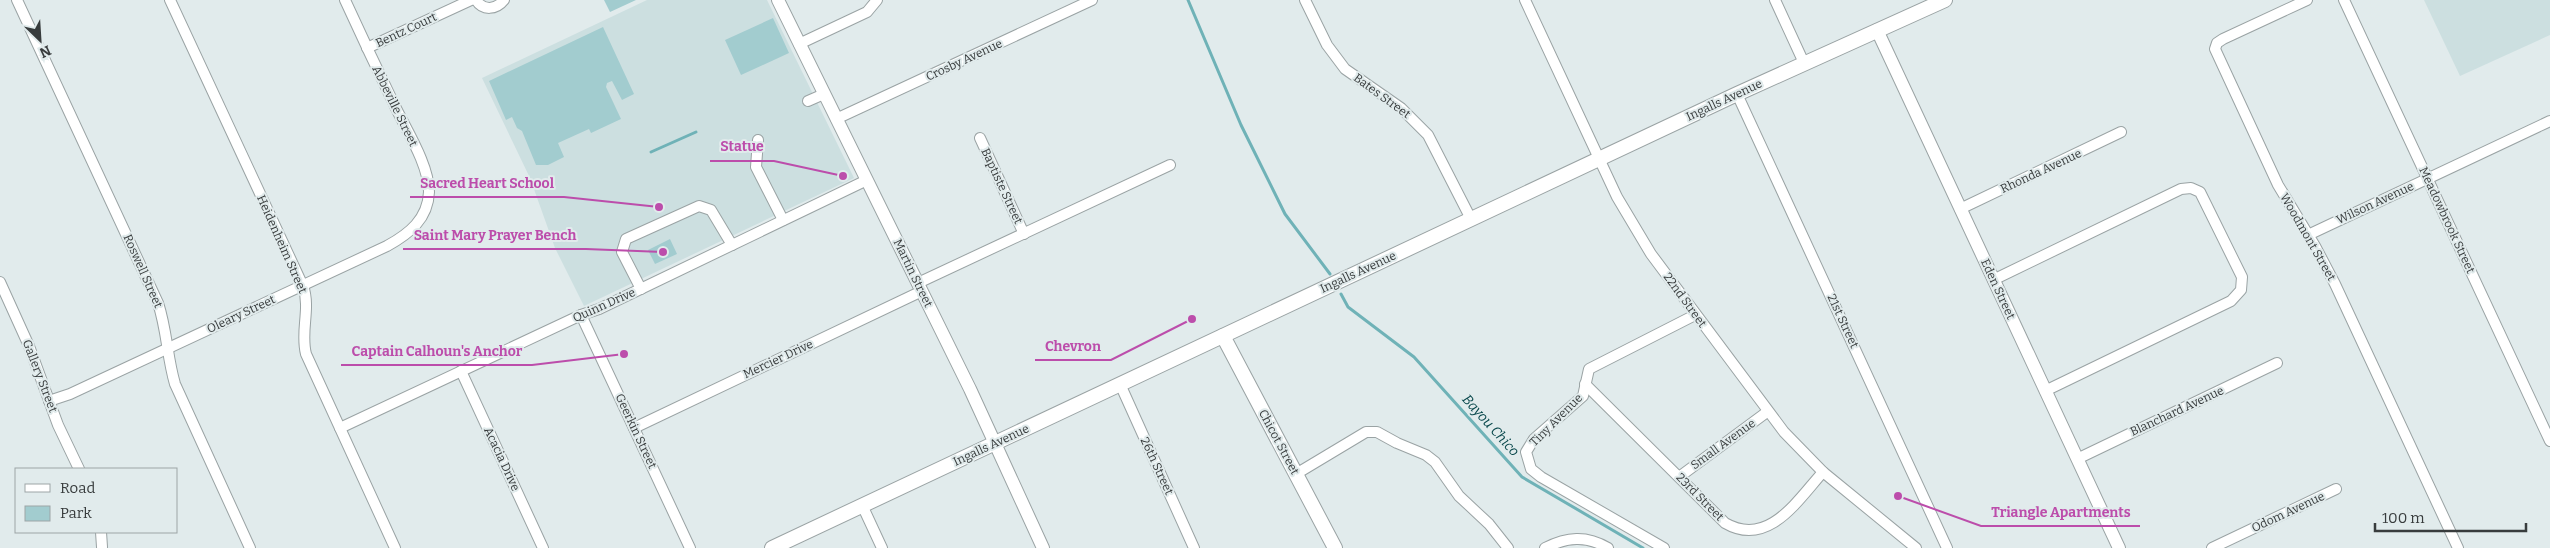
<svg xmlns="http://www.w3.org/2000/svg" width="2550" height="548" viewBox="0 0 2550 548" font-family="Bitter,serif">
<rect width="100%" height="100%" fill="#e1ebec"/>
<g fill="#ccdfe0">
<polygon points="647,0 767,0 854,178 584,306 555,248 530,178 482,78"/>
<polygon points="2424,0 2550,0 2550,35 2460,76"/>
</g>
<g fill="#a2cccf">
<polygon points="604,0 636,0 610,12"/>
<polygon points="773,18 789,53 741,75 725,40"/>
<polygon points="603,27 634,94 622,100 612,81 607,83 606,87 621,119 591,133 589,129 558,143 564,157 548,165 536,165 522,131 517,128 512,117 506,120 489,81"/>
<polygon points="670,239 677,254 655,264 648,250"/>
</g>
<g fill="none" stroke-linecap="round" stroke-linejoin="round">
<g stroke="#6fb2b7" stroke-width="3">
<polyline points="1188,0 1241,125 1285,214 1330,274"/>
<polyline points="651,152 696,132"/>
<polyline points="1341,294 1348,307 1414,357 1522,477 1643,548"/>
</g>
<defs>
<g id="minor">
<path d="M 17,0 L 158,303 C 167,330 167,357 175,384 L 250,548"/>
<path d="M 170,0 L 303,286 C 311,309 300,331 306,354 L 395,548"/>
<path d="M 476,0 C 483,11 496,10 504,0"/>
<polyline points="1305,0 1327,45 1345,69 1401,108 1428,135 1471,219"/>
<polyline points="1525,0 1617,197 1651,254 1784,432 1823,472 1916,548"/>
<polyline points="1775,0 1804,63"/>
<polyline points="2307,0 2223,39 2217,43 2215,49 2278,185 2315,246 2335,284 2458,548"/>
<polyline points="2344,0 2550,441"/>
<polyline points="799,44 867,12 877,0"/>
<polyline points="367,48 471,0"/>
<polyline points="1737,94 1947,548"/>
<polyline points="808,101 824,94"/>
<polyline points="836,119 1092,0"/>
<polyline points="980,138 1024,234"/>
<polyline points="758,140 756,167 783,220"/>
<polyline points="1960,209 2121,132"/>
<polyline points="2308,235 2550,121"/>
<polyline points="1993,280 2181,189 2191,188 2200,192 2242,277 2241,290 2231,301 2045,391"/>
<polyline points="0,282 29,346 58,425 79,469"/>
<polyline points="918,283 1170,165"/>
<polyline points="641,289 622,252 626,239 699,206 711,210 732,245"/>
<polyline points="581,315 690,548"/>
<polyline points="461,371 543,548"/>
<polyline points="1120,384 1194,548"/>
<path d="M 1585,384 L 1725,523 C 1768,548 1797,501 1823,472"/>
<path d="M 49,401 L 70,394 L 387,246 C 409,234 428,219 429,192 C 429,164 405,128 394,104 C 377,69 361,35 345,0"/>
<polyline points="340,428 581,315 599,309 867,180"/>
<polyline points="634,428 922,291"/>
<polyline points="2077,459 2277,363"/>
<polyline points="1296,474 1366,432 1377,432 1397,443 1426,455 1435,462 1459,496 1489,524 1508,548"/>
<polyline points="1679,477 1767,412"/>
<polyline points="862,505 882,548"/>
<polyline points="101,532 102,547"/>
<path d="M 1545,548 C 1567,537 1586,535 1608,548"/>
<polyline points="1664,548 1541,477 1531,469 1526,452 1534,439 1583,396 1589,369 1695,315"/>
<polyline points="2212,548 2336,489"/>
</g>
<g id="tertiary">
<polyline points="778,0 970,389 1043,548"/>
<polyline points="1877,30 2119,548"/>
</g>
<g id="secondary">
<polyline points="1223,336 1335,548"/>
<polyline points="772,548 1737,94 1945,0"/>
</g>
</defs>
<use href="#minor" stroke="#9aa3a4" stroke-width="12"/>
<use href="#tertiary" stroke="#9aa3a4" stroke-width="14"/>
<use href="#secondary" stroke="#9aa3a4" stroke-width="16"/>
<use href="#minor" stroke="#fff" stroke-width="10"/>
<use href="#tertiary" stroke="#fff" stroke-width="12"/>
<use href="#secondary" stroke="#fff" stroke-width="14"/>
</g>
<g text-anchor="middle" stroke-width="4" stroke-linejoin="round" paint-order="stroke">
<g font-size="12" fill="#383c3d" stroke="#e1ebec">
<text transform="translate(406 30) rotate(-25)" y="4">Bentz Court</text>
<text transform="translate(964 60) rotate(-25)" y="4">Crosby Avenue</text>
<text transform="translate(1382 96) rotate(36)" y="4">Bates Street</text>
<text transform="translate(1724 100) rotate(-25)" y="4">Ingalls Avenue</text>
<text transform="translate(395 106) rotate(64)" y="4">Abbeville Street</text>
<text transform="translate(2041 171) rotate(-25)" y="4">Rhonda Avenue</text>
<text transform="translate(1002 186) rotate(65)" y="4">Baptiste Street</text>
<text transform="translate(2375 203) rotate(-25)" y="4">Wilson Avenue</text>
<text transform="translate(2447 220) rotate(65)" y="4">Meadowbrook Street</text>
<text transform="translate(2308 237) rotate(60)" y="4">Woodmont Street</text>
<text transform="translate(282 244) rotate(66)" y="4">Heidenheim Street</text>
<text transform="translate(143 271) rotate(66)" y="4">Roswell Street</text>
<text transform="translate(1358 272) rotate(-25)" y="4">Ingalls Avenue</text>
<text transform="translate(913 273) rotate(64)" y="4">Martin Street</text>
<text transform="translate(1998 289) rotate(65)" y="4">Eden Street</text>
<text transform="translate(1685 300) rotate(54)" y="4">22nd Street</text>
<text transform="translate(604 305) rotate(-24)" y="4">Quinn Drive</text>
<text transform="translate(241 314) rotate(-25)" y="4">Oleary Street</text>
<text transform="translate(1843 321) rotate(65)" y="4">21st Street</text>
<text transform="translate(778 359) rotate(-25)" y="4">Mercier Drive</text>
<text transform="translate(40 376) rotate(69)" y="4">Gallery Street</text>
<text transform="translate(2177 411) rotate(-25)" y="4">Blanchard Avenue</text>
<text transform="translate(1556 420) rotate(-45)" y="4">Tiny Avenue</text>
<text transform="translate(636 431) rotate(65)" y="4">Geerkin Street</text>
<text transform="translate(1279 442) rotate(62)" y="4">Chicot Street</text>
<text transform="translate(1723 444) rotate(-36)" y="4">Small Avenue</text>
<text transform="translate(991 445) rotate(-25)" y="4">Ingalls Avenue</text>
<text transform="translate(502 459) rotate(65)" y="4">Acacia Drive</text>
<text transform="translate(1157 466) rotate(65)" y="4">26th Street</text>
<text transform="translate(1700 497) rotate(45)" y="4">23rd Street</text>
<text transform="translate(2288 512) rotate(-25)" y="4">Odom Avenue</text>
</g>
<g font-size="14" font-style="italic" fill="#09484c" stroke="#e1ebec">
<text transform="translate(1491 425) rotate(48)" y="5">Bayou Chico</text>
</g>
</g>
<path fill="none" stroke="#bc4dab" stroke-width="2" d="M843 176L774 161H710M659 207L564 197H410M663 252L586 249H403M1192 319L1111 360H1035M624 354L532 365H341M1898 496L1981 526H2140"/>
<g fill="#bc4dab" stroke="#e1ebec" stroke-width="2">
<circle cx="843" cy="176" r="5"/>
<circle cx="659" cy="207" r="5"/>
<circle cx="663" cy="252" r="5"/>
<circle cx="1192" cy="319" r="5"/>
<circle cx="624" cy="354" r="5"/>
<circle cx="1898" cy="496" r="5"/>
</g>
<g font-size="14" text-anchor="middle" font-weight="bold" fill="#bc4dab" stroke="#e1ebec" stroke-width="4" stroke-linejoin="round" paint-order="stroke">
<text x="742" y="151">Statue</text>
<text x="487" y="188">Sacred Heart School</text>
<text x="495" y="240">Saint Mary Prayer Bench</text>
<text x="1073" y="351">Chevron</text>
<text x="437" y="356">Captain Calhoun's Anchor</text>
<text x="2061" y="517">Triangle Apartments</text>
</g>
<rect x="15" y="468" width="162" height="65" fill="#e1ebec" stroke="#9da5a6"/>
<rect x="25" y="484" width="25" height="8" fill="#ffffff" stroke="#9da5a6"/>
<text x="60" y="493" font-size="15" fill="#383c3d">Road</text>
<rect x="25" y="506" width="25" height="15" fill="#a2cccf" stroke="#9da5a6"/>
<text x="60" y="518" font-size="15" fill="#383c3d">Park</text>
<g transform="translate(40 40) rotate(155)" stroke="#e1ebec" stroke-width="4" paint-order="stroke">
<path d="M0-4L9 19L0 12L-9 19Z" fill="#383c3d"/>
<text y="-8" font-size="14" font-weight="bold" text-anchor="middle" fill="#383c3d">N</text>
</g>
<path d="M2375 523v8h151v-8" fill="none" stroke="#383c3d" stroke-width="2.5"/>
<text x="2382" y="523" font-size="15" fill="#383c3d" stroke="#e1ebec" stroke-width="4" paint-order="stroke">100 m</text>
</svg>
